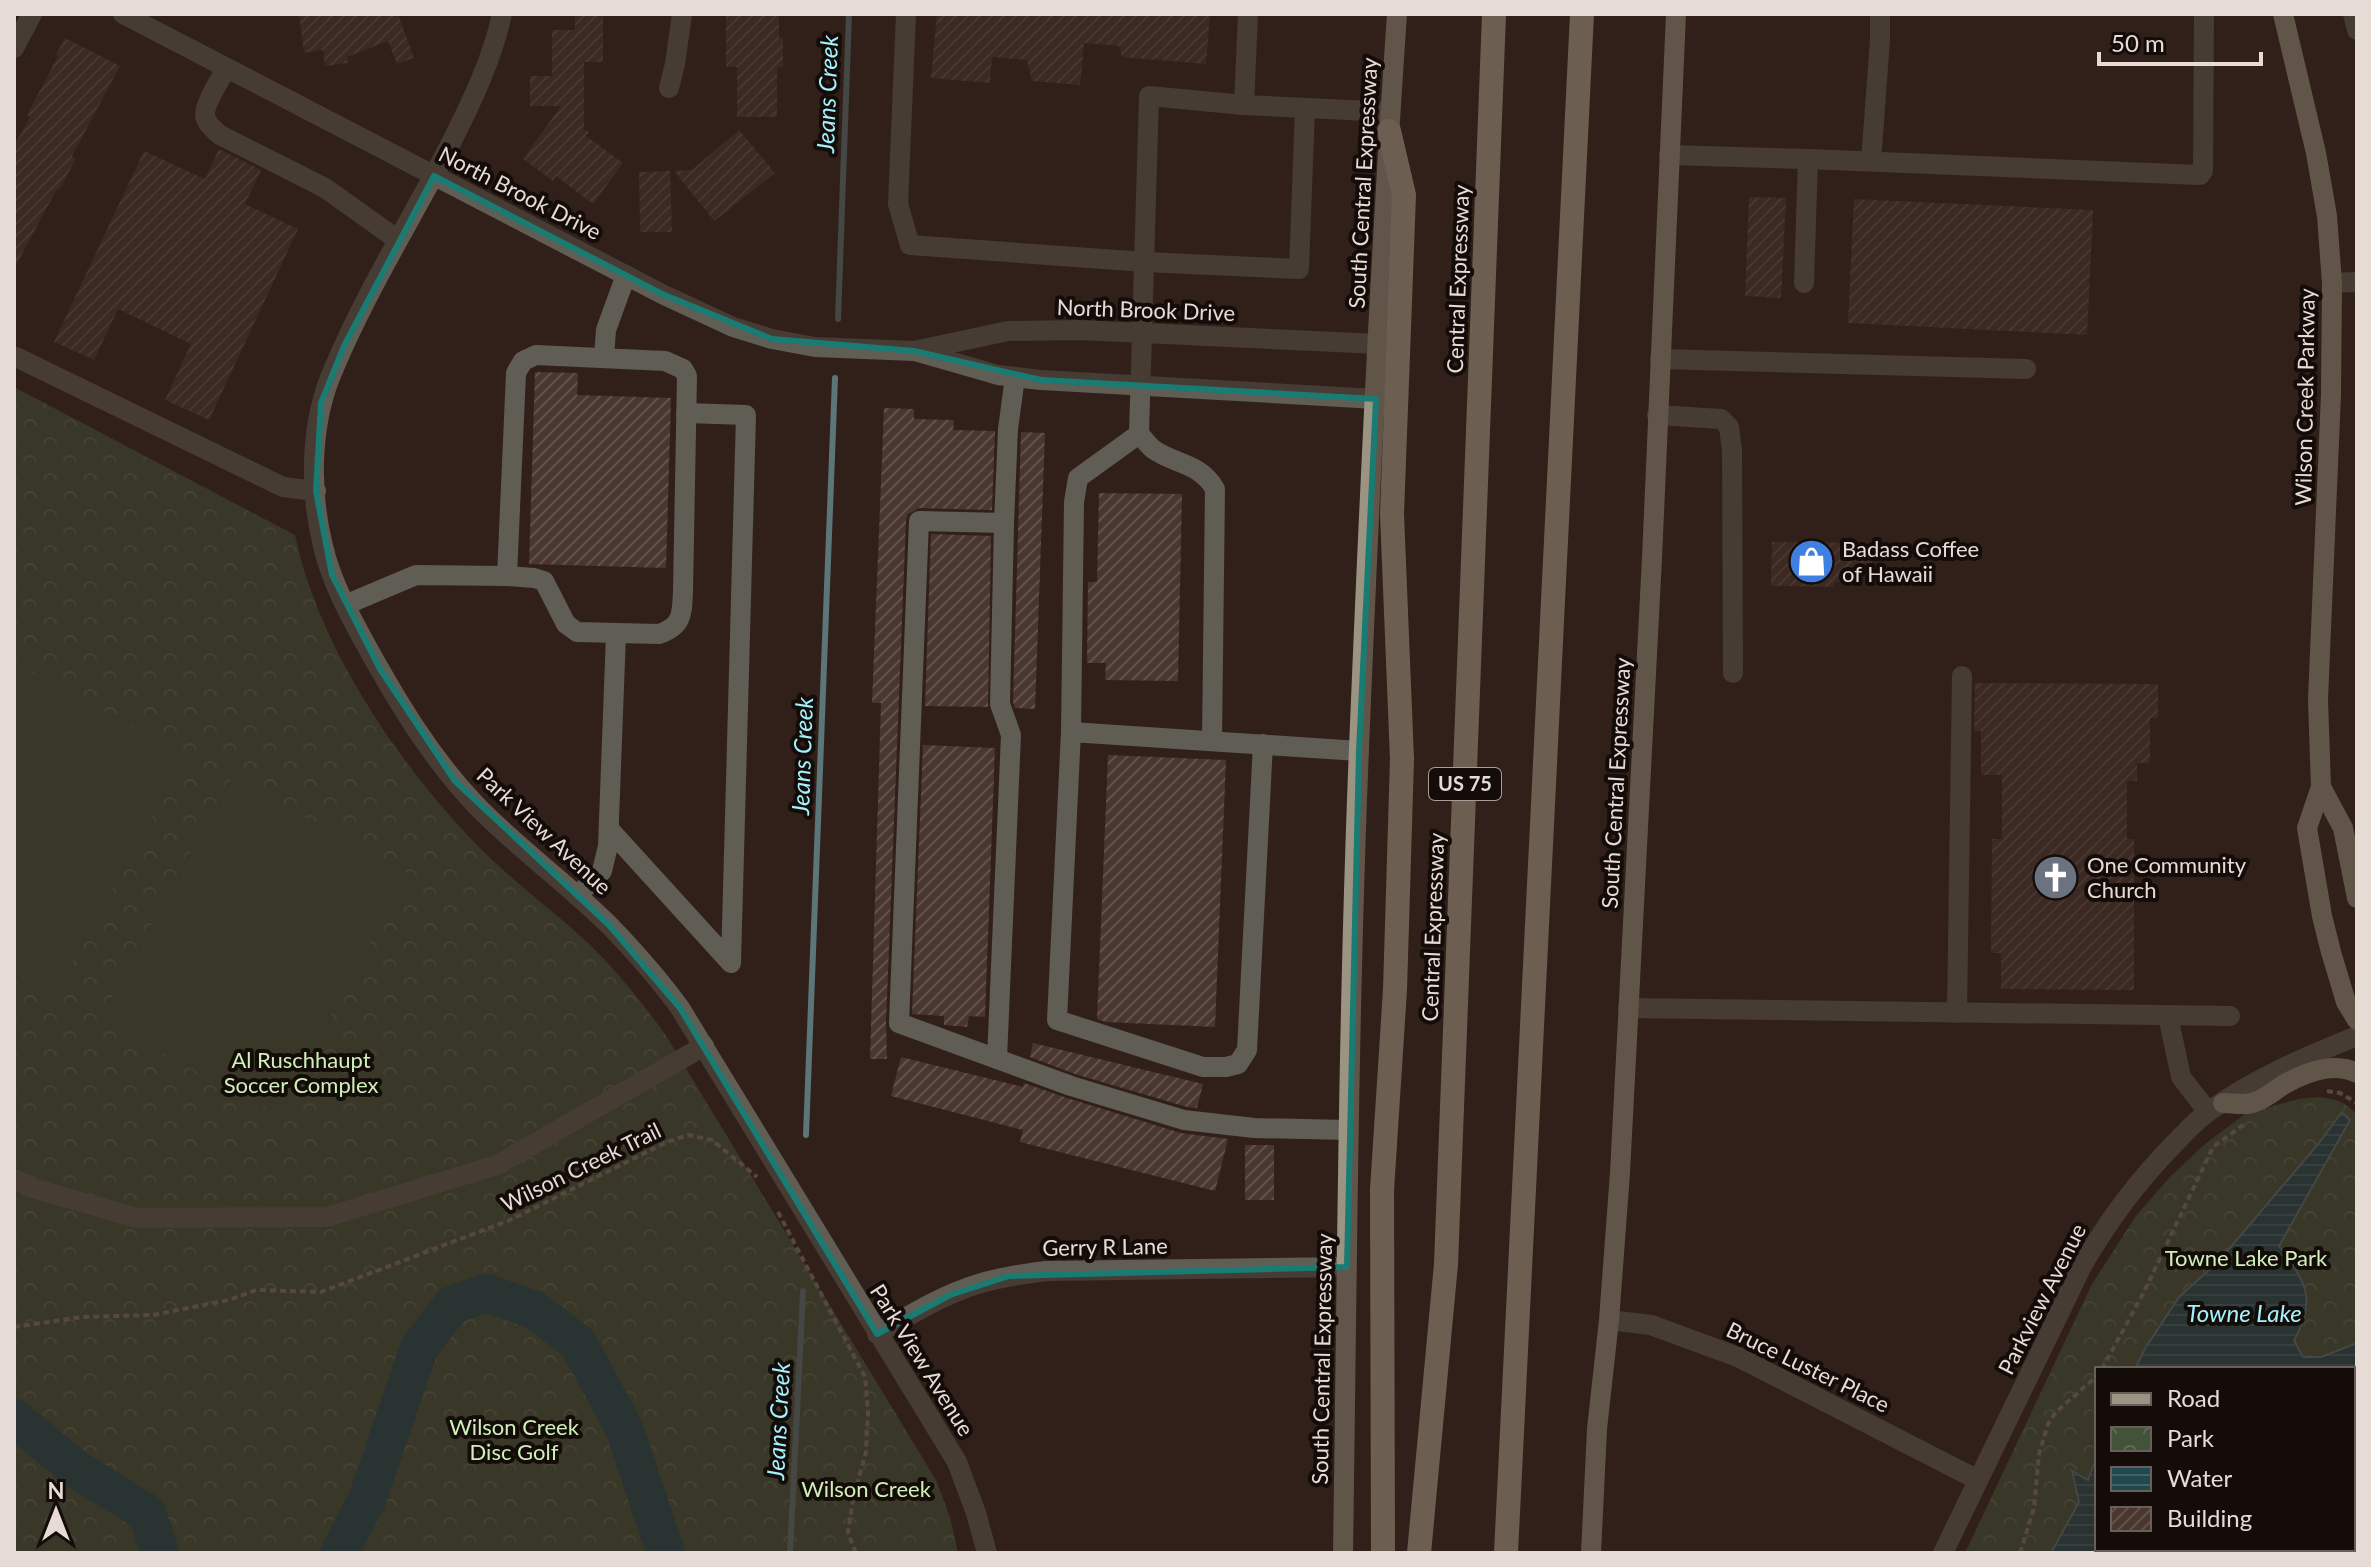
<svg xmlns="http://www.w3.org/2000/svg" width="2371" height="1567" viewBox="0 0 2371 1567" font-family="Lato,sans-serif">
<defs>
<pattern id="park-crowns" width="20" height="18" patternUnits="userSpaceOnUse" patternTransform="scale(2)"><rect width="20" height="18" fill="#435339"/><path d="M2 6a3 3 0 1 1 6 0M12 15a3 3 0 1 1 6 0" fill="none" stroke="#5e6b55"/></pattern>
<pattern id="water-rules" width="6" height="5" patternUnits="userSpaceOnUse" patternTransform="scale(2)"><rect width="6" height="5" fill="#1f494f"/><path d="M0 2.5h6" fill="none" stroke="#406368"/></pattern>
<pattern id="building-hatch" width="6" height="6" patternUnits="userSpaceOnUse" patternTransform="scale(2)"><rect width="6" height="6" fill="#49362e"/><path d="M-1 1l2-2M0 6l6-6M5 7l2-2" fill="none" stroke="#63524c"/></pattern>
</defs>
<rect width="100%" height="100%" fill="#312019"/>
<g fill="url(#park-crowns)" fill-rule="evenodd">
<path d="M 14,387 L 295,535 C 318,646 399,765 477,845 C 513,882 554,911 591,946 C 619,973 642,1003 665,1034 L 936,1480 L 950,1517 L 958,1553 L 14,1553 Z"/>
<path d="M 2318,1097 C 2335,1099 2345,1101 2357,1115 L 2357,1553 L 1965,1553 L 2092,1284 L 2136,1216 L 2169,1178 L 2205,1144 L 2245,1114 L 2298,1099 ZM 2097,1369 L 2353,1369 L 2353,1549 L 2097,1549 Z"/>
</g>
<g fill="#435339">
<polygon points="14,663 185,755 53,997 14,975"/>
<polygon points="231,778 408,873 277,1114 100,1019"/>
</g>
<path fill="url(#water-rules)" stroke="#5b7578" stroke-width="2" d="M 2342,1112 L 2350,1120 L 2279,1246 C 2306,1283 2317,1297 2294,1341 L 2303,1357 L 2321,1357 L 2357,1343 L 2357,1553 L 2051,1553 L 2079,1502 L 2072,1471 L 2088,1480 L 2097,1456 L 2097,1549 L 2353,1549 L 2353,1369 L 2135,1369 L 2146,1347 L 2179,1297 L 2218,1262 L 2319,1143 Z"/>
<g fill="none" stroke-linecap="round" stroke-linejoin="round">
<g stroke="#5b7578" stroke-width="6">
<polyline points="838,319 849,14"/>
<polyline points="806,1135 835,378"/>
<polyline points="790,1553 803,1291"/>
</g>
<g stroke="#1f494f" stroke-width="38">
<polyline points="14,1418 79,1471 147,1513 160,1553"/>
<polyline points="339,1553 367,1500 419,1348 452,1305 486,1293 535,1310 578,1343 624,1428 666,1553"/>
</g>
</g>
<g fill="url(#building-hatch)">
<polygon points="299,14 398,14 414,58 397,64 388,41 347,57 348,63 325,66 323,50 304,53"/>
<polygon points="575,14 603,14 603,62 584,62 584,129 589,132 586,136 623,163 593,204 556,176 553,181 523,159 561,106 530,106 530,76 552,76 552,30 575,30"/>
<polygon points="726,14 779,14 779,38 783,38 783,67 777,67 777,117 737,117 737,67 726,67"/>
<polygon points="937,14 1210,14 1206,64 1122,57 1119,46 1084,43 1080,85 1032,81 1027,60 992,57 990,83 931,78"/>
<polygon points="65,38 120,66 72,156 76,159 59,190 57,189 14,269 14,146 30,117 27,115 58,56 56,55"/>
<polygon points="739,130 775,173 714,221 674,171 692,170"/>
<polygon points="219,149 261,170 245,204 298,229 209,420 165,400 191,344 118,309 94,360 54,342 144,151 205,179"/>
<polygon points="670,171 672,232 640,232 639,172"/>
<polygon points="1749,197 1786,198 1781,298 1745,296"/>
<polygon points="1854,199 2093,210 2087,335 1848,323"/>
<polygon points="535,372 578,373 577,395 671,398 666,568 529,564"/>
<polygon points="884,408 914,409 914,419 954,420 953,430 995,431 992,510 919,508 908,514 906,520 886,1022 887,1059 870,1059 881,703 872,703"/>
<polygon points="1021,432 1045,433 1035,709 1015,708 1013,702"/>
<polygon points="1099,493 1182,494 1178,681 1105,680 1106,663 1087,663 1088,582 1097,582"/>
<polygon points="931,534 991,536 988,707 925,706"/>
<polygon points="1772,542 1872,543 1872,568 1856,568 1856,582 1834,582 1834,587 1771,586"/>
<polygon points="1975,683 2158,684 2158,718 2150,718 2150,763 2137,763 2137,781 2127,781 2127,839 2134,839 2134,990 2001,989 2001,953 1991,953 1992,839 2002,839 2002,775 1981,775 1981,731 1974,731"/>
<polygon points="923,745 995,748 985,1017 969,1016 967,1027 944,1025 944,1016 912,1014"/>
<polygon points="1108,755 1226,760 1215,1027 1106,1022 1097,1019"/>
<polygon points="1033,1043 1203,1084 1197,1108 1187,1107 1075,1074 1030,1057"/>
<polygon points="901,1057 1023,1087 1024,1083 1067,1098 1181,1133 1228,1139 1215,1191 1020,1142 1023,1130 891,1096"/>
<rect x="1245" y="1145" width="29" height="55"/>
</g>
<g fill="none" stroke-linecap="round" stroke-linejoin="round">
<g stroke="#867771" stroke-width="4" stroke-dasharray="6 4" stroke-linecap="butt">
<polyline points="2327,1091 2340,1093 2357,1103"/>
<polyline points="778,1212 865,1377 868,1411 866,1452 853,1499 848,1533 856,1553"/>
<polyline points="14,1327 82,1317 153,1315 229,1300 256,1290 321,1292 510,1220 667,1142 688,1135 712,1140 757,1177"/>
<polyline points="2102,1369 2144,1292 2213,1147 2243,1125"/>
<polyline points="2020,1553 2034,1508 2039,1454 2048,1424 2055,1413 2097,1376"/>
</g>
<g stroke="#605d54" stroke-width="20">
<polyline points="123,14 662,294 733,327 772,339 815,347 914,351 1008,331 1079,330 1379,344"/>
<path d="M 502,14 C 492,60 472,101 451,143 C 412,218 367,290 334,368 C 310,421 309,489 323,546 C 331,581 349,614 366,645 C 397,701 431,758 475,804 C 517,848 567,883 610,926 C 635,952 659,979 680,1008 L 957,1462 L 976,1513 L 987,1553"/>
<polyline points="906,14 898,204 910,245 1145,262 1299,269 1305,108"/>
<polyline points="1248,14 1244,105 1390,112"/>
<polyline points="2353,14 2357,30"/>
<polyline points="14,48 32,14"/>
<path d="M 226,69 C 220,80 201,108 206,119 C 208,126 215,130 220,135 L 325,188 L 398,240"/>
<polyline points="669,88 675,64 682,14"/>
<polyline points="1669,155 1808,159 1804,283"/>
<polyline points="1808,159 2200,175 2203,171 2204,14"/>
<polyline points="1871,161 1880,40 1880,14"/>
<polyline points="2332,283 2357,282"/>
<polyline points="918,352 998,375 1041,380 1376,399"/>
<polyline points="16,357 283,487 316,491"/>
<polyline points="604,357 606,330 626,275"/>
<polyline points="1660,359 2026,369"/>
<polyline points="1015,377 1008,429 1004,523 919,521 899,1023 1071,1086 1184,1120 1254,1128 1349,1130"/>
<polyline points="1657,415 1721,419 1729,427 1732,450 1733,673"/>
<polyline points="1139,434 1078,478 1074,502 1071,732 1057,1020 1203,1067 1226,1067 1238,1064 1247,1050 1263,744"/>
<path d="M 345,605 L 416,575 L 507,576 L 516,373 L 523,361 L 536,355 L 665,361 L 683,369 L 687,376 L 683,591 C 682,613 683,626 659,634 L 577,632 L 566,624 L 544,581 L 534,578 L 507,576"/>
<polyline points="1071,732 1359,751"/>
<path d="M 1212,741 L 1215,489 C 1199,462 1175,465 1153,449 C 1148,445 1144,439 1139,434 L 1149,96 L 1244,105"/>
<polyline points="609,829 731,963 746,415 686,413"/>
<polyline points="577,896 602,871 608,846 616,634"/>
<polyline points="1628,1008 2230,1016"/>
<polyline points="1957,1013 1962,676"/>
<polyline points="2168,1016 2181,1077 2208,1112"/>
<polyline points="997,1059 1011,735 1000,704 1004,523"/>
<polyline points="14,1179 32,1188 137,1218 327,1217 497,1165 704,1046"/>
<polyline points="1609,1320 1651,1325 1738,1357 1978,1480"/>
<path d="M 877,1334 C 910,1315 942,1295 978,1284 C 1000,1277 1023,1274 1046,1271 L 1347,1267"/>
<path d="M 1943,1553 L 2083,1264 C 2108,1221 2137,1182 2172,1146 C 2184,1134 2195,1121 2208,1112 C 2253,1079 2305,1057 2357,1036"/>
</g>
<g stroke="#9c9483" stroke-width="20">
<polyline points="2283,14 2316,153 2327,216 2332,283 2331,394 2318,700 2321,787 2307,828 2322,916 2331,952 2346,1002 2357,1020"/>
<polyline points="2321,787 2343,828 2357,898"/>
<path d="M 2223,1103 C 2232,1103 2246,1106 2255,1102 C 2265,1099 2274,1091 2283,1085 C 2304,1073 2334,1061 2357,1073"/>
<path d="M 1343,1553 C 1347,1285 1348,1016 1359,748 C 1369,503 1380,258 1397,14"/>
<polyline points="1591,1553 1597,1429 1609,1320 1620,1173 1652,558 1676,14"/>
</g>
<g stroke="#b3aa96" stroke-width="24">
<polyline points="1383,1553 1382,1190 1395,990 1402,759 1392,514 1404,195 1389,131"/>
<polyline points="1419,1553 1446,1264 1494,14"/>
<polyline points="1506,1553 1582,14"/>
</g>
</g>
<path d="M0 0H2371V1567H0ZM 434,176 L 662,294 L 772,339 L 914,351 L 1041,380 L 1376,399 L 1359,751 L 1347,1267 L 1009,1276 L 950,1295 L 877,1334 L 680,1008 L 609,925 L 455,781 L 380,669 L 332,575 L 316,491 L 321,403 L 344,346 Z" fill="#312019" fill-opacity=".55" fill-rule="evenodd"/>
<path fill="none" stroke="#1a7b73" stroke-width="6" stroke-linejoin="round" d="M 434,176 L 662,294 L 772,339 L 914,351 L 1041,380 L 1376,399 L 1359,751 L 1347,1267 L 1009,1276 L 950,1295 L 877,1334 L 680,1008 L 609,925 L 455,781 L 380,669 L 332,575 L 316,491 L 321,403 L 344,346 Z"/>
<defs>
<symbol id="shop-disc" viewBox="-11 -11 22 22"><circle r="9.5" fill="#3f7fe0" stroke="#140c09"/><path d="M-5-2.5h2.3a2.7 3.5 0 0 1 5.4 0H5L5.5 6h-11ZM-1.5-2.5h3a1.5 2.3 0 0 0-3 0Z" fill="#fff"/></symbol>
<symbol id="church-disc" viewBox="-11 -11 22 22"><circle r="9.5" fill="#6b7280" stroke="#140c09"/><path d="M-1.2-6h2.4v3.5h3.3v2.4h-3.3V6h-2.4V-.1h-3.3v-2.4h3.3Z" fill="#fff"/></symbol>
</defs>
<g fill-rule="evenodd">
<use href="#shop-disc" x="1786" y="536" width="51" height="51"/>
<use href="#church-disc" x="2030" y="852" width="51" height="51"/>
</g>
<g text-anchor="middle" stroke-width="8" stroke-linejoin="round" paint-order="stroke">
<rect fill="#140c09" stroke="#a89d98" stroke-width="2" x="1429" y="768" width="72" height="32" rx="6"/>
<g font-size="20" font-weight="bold" fill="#e7dbd6">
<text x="1465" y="791">US 75</text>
</g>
<g font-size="22" fill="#e7dbd6" stroke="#140c09">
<text transform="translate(1363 183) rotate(-87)" y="8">South Central Expressway</text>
<text transform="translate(520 193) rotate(27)" y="8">North Brook Drive</text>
<text transform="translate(1458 279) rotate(-88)" y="8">Central Expressway</text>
<text transform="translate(1146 310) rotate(2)" y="8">North Brook Drive</text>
<text transform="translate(2305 397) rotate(-89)" y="8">Wilson Creek Parkway</text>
<text transform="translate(1616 783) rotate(-87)" y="8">South Central Expressway</text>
<text transform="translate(544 831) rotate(43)" y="8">Park View Avenue</text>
<text transform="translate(1433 927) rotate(-88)" y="8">Central Expressway</text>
<text transform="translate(581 1167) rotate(-26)" y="8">Wilson Creek Trail</text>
<text transform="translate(1105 1247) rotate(-1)" y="8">Gerry R Lane</text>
<text transform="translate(2042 1299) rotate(-63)" y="8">Parkview Avenue</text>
<text transform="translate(1322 1359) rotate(-89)" y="8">South Central Expressway</text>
<text transform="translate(922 1360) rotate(58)" y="8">Park View Avenue</text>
<text transform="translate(1808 1367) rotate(26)" y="8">Bruce Luster Place</text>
</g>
<g font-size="22" fill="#e7dbd6" stroke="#140c09" text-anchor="start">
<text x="1842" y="557">Badass Coffee<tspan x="1842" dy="25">of Hawaii</tspan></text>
<text x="2087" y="873">One Community<tspan x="2087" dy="25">Church</tspan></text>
</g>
<g font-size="22" fill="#cfefba" stroke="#140c09">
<text x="301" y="1068">Al Ruschhaupt<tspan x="301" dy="25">Soccer Complex</tspan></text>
<text x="2246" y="1266">Towne Lake Park</text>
<text x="514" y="1435">Wilson Creek<tspan x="514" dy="25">Disc Golf</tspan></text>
<text x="866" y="1497">Wilson Creek</text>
</g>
<g font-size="24" font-style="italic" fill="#a4f2fe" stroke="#140c09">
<text transform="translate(828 94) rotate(-88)" y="8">Jeans Creek</text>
<text transform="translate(803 756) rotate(-88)" y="8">Jeans Creek</text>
<text x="2244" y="1322">Towne Lake</text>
<text transform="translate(779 1421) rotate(-87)" y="8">Jeans Creek</text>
</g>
</g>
<rect width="2371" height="1567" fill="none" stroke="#e7dbd6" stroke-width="32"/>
<rect x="2095" y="1367" width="260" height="184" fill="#140c09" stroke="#685f5b" stroke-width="2"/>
<rect x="2111" y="1393" width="40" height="12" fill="#9c9483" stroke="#685f5b" stroke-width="2"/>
<text x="2167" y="1407" font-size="24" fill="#e7dbd6">Road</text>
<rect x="2111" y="1427" width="40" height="24" fill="url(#park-crowns)" stroke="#685f5b" stroke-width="2"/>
<text x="2167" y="1447" font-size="24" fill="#e7dbd6">Park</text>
<rect x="2111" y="1467" width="40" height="24" fill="url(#water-rules)" stroke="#685f5b" stroke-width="2"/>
<text x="2167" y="1487" font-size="24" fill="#e7dbd6">Water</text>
<rect x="2111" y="1507" width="40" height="24" fill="url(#building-hatch)" stroke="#685f5b" stroke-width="2"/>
<text x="2167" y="1527" font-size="24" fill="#e7dbd6">Building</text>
<g transform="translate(56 1511)" stroke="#140c09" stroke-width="6" paint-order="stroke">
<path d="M0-6L14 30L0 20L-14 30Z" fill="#e7dbd6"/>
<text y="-12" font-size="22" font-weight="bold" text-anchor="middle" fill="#e7dbd6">N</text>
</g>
<path d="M2099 52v12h162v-12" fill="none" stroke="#e7dbd6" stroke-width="4"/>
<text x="2111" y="52" font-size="24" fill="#e7dbd6" stroke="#140c09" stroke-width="6" paint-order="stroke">50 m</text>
</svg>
